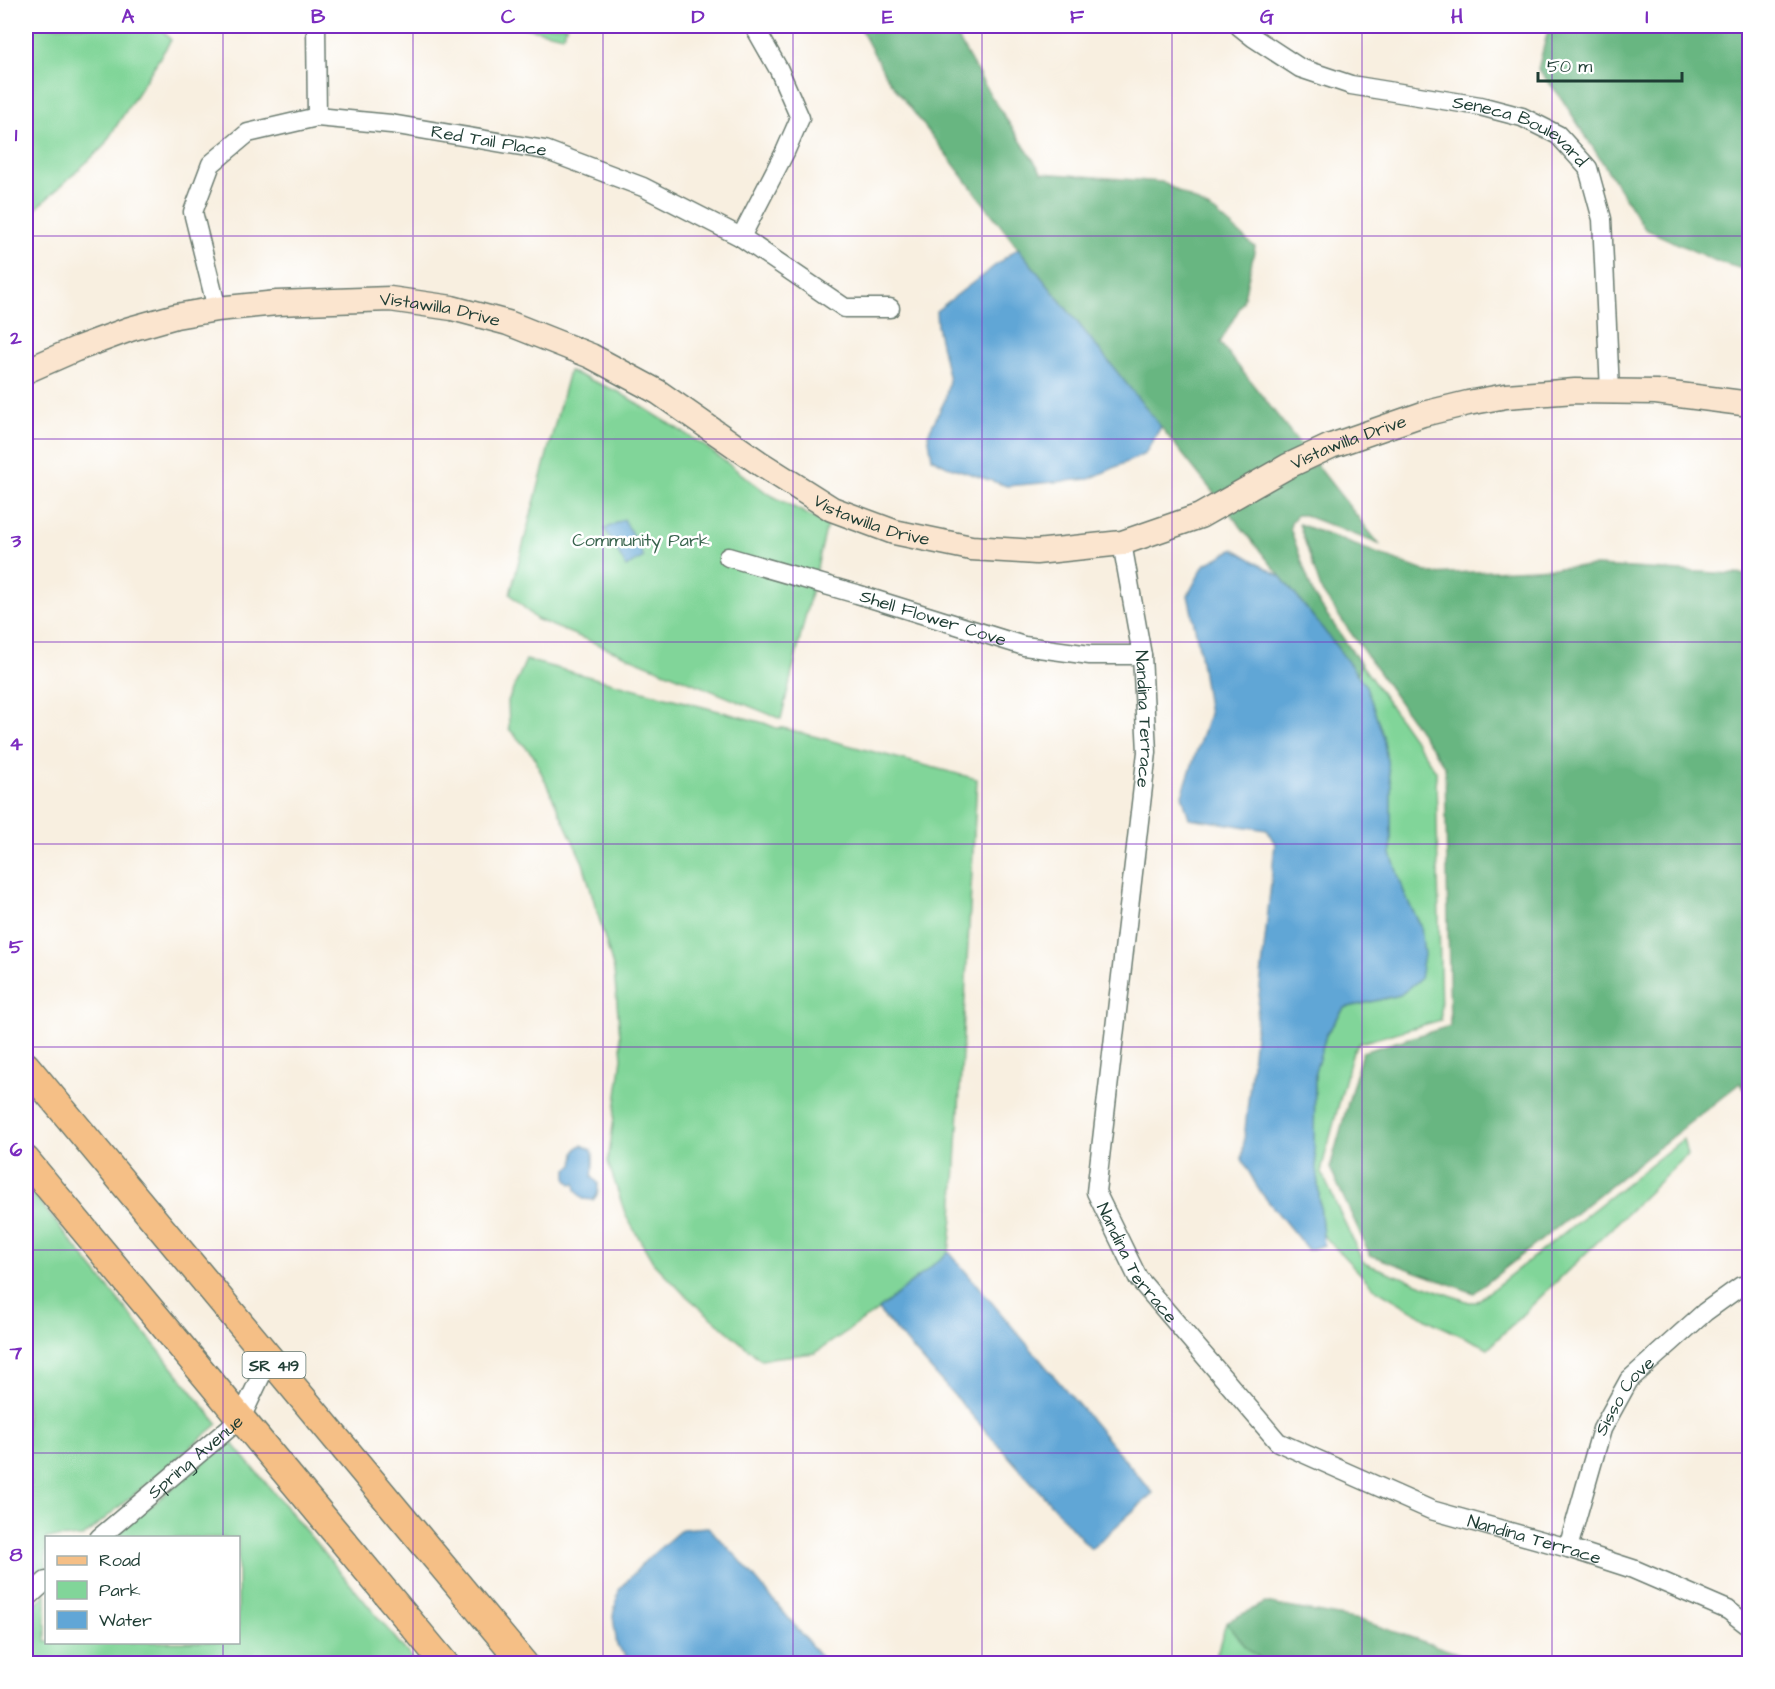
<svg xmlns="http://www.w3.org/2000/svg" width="1775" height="1689" viewBox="0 0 1775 1689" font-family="'Architects Daughter',sans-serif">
<rect width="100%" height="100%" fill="#fff"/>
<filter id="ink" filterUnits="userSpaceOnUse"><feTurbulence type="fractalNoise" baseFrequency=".0167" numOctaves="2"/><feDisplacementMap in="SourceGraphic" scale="12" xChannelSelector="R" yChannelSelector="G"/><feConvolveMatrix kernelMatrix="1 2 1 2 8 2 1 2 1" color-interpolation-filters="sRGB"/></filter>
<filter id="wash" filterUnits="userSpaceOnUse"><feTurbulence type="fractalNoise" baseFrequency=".008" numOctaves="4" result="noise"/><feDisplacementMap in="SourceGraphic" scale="24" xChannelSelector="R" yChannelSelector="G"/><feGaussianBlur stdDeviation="1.35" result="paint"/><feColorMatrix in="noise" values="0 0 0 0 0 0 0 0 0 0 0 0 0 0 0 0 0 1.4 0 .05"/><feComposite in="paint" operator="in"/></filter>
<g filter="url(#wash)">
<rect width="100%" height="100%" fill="#f8efe0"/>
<g fill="#81d599" stroke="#508966" stroke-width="1.5">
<polygon points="26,26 159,26 171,40 103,147 26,218"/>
<polygon points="517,26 567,26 563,36"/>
<polygon points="569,371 619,392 702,444 767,493 827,525 781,719 536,619 510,594"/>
<polygon points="526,660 764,723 776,728 783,728 977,779 953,1218 949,1252 875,1312 815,1353 760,1359 684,1294 653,1262 626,1216 608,1162 622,1058 614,970 583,863 533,755 509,729 508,701"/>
<polygon points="1361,664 1436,771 1441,1020 1360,1043 1353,1051 1322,1167 1322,1173 1362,1260 1366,1264 1469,1302 1476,1302 1683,1139 1687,1155 1488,1348 1432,1322 1374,1288 1323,1235 1314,1145 1315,1072 1326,1035 1344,1008 1400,995 1420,979 1421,926 1406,898 1391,854 1391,786 1383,736 1366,686 1357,675"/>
<polygon points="26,1185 218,1424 83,1537 46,1538 46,1568 26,1586"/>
<polygon points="230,1440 416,1663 26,1663 26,1612 46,1594 46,1642 238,1642 238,1538 114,1537"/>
<polygon points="1226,1622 1247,1648 1266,1663 1214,1664"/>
</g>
<g fill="#68b681" stroke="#447a5a" stroke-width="1.5">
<polygon points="859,26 951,26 991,96 1042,173 1162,182 1215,212 1255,247 1243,302 1220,343 1303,448 1216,496 1018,248 886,76"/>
<polygon points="1549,26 1749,26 1749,271 1716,261 1645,229 1560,96 1538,69"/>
<polygon points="1316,464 1379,544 1304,515 1297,515 1291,522 1290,528 1314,596 1361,664 1357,675 1323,629 1229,512"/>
<polygon points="1299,524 1432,574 1597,566 1749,575 1749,1093 1740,1083 1474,1293 1370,1255 1330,1168 1362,1052 1450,1026 1445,767 1322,592"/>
<polygon points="1265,1603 1360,1620 1486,1663 1266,1663 1247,1648 1226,1622"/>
</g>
<g fill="#61a6d6" stroke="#407285" stroke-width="1.5">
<polygon points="1018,248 1161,427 1145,454 1089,479 1007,486 947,466 932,458 928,434 945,400 949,380 937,326 936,311"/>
<polygon points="624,519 644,557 626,567 605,529"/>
<polygon points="1234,549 1280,576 1323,629 1366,686 1383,736 1391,786 1391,854 1406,898 1421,926 1424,955 1420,979 1400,995 1344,1008 1326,1035 1315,1072 1314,1145 1324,1245 1308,1250 1259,1190 1242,1159 1275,844 1267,830 1189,818 1182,795 1209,714 1198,642 1188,595 1204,565"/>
<path d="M 582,1145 L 592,1150 C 594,1155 593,1171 592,1177 L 598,1183 C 598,1190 599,1195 593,1200 L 583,1199 L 576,1190 L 575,1183 L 571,1184 L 567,1179 L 567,1169 L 573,1165 C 576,1158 572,1149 582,1145 Z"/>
<polygon points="949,1252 1153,1493 1091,1549 878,1310"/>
<polygon points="708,1527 740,1560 826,1663 632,1663 617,1646 613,1616 619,1590 644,1562 682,1529"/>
</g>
</g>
<g filter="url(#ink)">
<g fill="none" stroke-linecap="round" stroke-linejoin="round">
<defs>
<g id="street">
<polyline points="316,26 317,117"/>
<path id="s1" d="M 1239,26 L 1254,38 L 1300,68 L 1351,85 L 1480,106 L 1522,117 L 1558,135 L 1588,168 L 1602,219 L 1610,391"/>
<polyline points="741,237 785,152 800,118 779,70 754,26"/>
<path id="s2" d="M 217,309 L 193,212 L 211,164 L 248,133 L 317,117 L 391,124 L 545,150 L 643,187 L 741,237 L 845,308 L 890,308"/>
<path id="s3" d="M 1122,543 L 1142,655 L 1147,752 L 1096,1192 L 1138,1278 L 1278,1442 L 1431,1510 L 1568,1548 L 1633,1569 L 1728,1610 L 1750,1627"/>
<path id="s4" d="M 728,557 L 857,594 L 1024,646 L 1090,655 L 1142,655"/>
<path id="s5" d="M 99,1538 L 241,1418 L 269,1359"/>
<path id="s6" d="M 1568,1548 L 1602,1429 L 1629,1380 L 1705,1312 L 1741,1286"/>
<polyline points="26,1599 46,1581"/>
</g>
<g id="secondary">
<path id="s7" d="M 26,371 L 76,349 L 130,329 L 176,316 L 217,309 L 277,303 L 390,299 L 452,308 L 508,323 L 591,356 L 658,392 L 761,464 L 832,509 L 894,532 L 971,548 L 1036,552 L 1122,543 L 1200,516 L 1288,466 L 1331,446 L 1423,414 L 1468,403 L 1506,396 L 1575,391 L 1656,392 L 1750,404"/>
</g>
<g id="primary">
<polyline points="26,1066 524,1664"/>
<polyline points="26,1160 445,1664"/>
</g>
</defs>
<use href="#street" stroke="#6b7b70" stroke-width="21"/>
<use href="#secondary" stroke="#6b7b70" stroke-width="27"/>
<use href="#primary" stroke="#6b7b70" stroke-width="30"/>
<use href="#street" stroke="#fff" stroke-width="18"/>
<use href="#secondary" stroke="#fbe5cf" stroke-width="24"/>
<use href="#primary" stroke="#f5bf86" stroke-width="27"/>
</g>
</g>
<path fill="none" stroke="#7b2cbf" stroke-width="1.5" stroke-opacity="0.55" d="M 223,26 L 223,1538M 413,26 L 413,1664M 603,26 L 603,1664M 793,26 L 793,1664M 982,26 L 982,1664M 1172,26 L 1172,1664M 1362,26 L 1362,1664M 1552,26 L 1552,1664M 26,236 L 1750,236M 26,439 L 1750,439M 26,642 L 1750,642M 26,844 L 1750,844M 26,1047 L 1750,1047M 26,1250 L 1750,1250M 26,1453 L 1750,1453M 223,1642 L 223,1664"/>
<g text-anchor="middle" stroke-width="5" stroke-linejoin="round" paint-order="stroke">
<rect fill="#fff" stroke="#627771" stroke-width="1.5" x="242.5" y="1352" width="63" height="26" rx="4.5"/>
<g font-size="16" font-weight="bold" fill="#1f3d34">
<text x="274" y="1371">SR 419</text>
</g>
<g font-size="18" fill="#1f3d34" stroke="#fff">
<text dy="6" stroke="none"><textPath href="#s1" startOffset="306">Seneca Boulevard</textPath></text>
<text dy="6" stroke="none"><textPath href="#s2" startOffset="444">Red Tail Place</textPath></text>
<text dy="6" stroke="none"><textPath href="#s7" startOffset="426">Vistawilla Drive</textPath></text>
<text dy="6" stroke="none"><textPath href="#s7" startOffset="1416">Vistawilla Drive</textPath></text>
<text dy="6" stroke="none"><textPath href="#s7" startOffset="912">Vistawilla Drive</textPath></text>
<text dy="6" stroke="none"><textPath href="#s4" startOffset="214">Shell Flower Cove</textPath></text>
<text dy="6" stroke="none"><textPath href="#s3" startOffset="178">Nandina Terrace</textPath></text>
<text dy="6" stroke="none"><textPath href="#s3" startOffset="736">Nandina Terrace</textPath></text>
<text dy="6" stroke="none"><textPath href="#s6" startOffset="164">Sisso Cove</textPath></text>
<text dy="6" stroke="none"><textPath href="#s5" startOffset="126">Spring Avenue</textPath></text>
<text dy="6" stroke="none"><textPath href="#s3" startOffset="1240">Nandina Terrace</textPath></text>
</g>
<g font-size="18" fill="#38634d" stroke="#fff">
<text x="641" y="546">Community Park</text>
</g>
</g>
<rect width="1775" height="1689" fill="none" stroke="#fff" stroke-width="66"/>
<rect x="45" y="1536" width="195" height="108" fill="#ffffff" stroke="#a5b1ae" stroke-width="1.5"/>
<rect x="57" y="1556" width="30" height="9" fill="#f5bf86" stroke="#a5b1ae" stroke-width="1.5"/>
<text x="99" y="1566" font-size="18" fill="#1f3d34">Road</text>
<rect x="57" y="1581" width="30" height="18" fill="#81d599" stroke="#a5b1ae" stroke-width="1.5"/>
<text x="99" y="1596" font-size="18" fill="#1f3d34">Park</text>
<rect x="57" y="1611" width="30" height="18" fill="#61a6d6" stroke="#a5b1ae" stroke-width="1.5"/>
<text x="99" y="1626" font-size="18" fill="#1f3d34">Water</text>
<path d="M1538 72v9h144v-9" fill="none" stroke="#1f3d34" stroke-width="3"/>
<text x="1547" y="72" font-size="18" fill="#1f3d34" stroke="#ffffff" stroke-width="4.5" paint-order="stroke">50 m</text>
<rect x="33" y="33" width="1709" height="1623" fill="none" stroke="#7b2cbf" stroke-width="2"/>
<g font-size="20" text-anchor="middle" font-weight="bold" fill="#7b2cbf">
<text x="128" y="23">A</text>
<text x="318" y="23">B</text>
<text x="508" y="23">C</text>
<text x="698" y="23">D</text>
<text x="888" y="23">E</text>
<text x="1077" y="23">F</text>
<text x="1267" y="23">G</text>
<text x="1457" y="23">H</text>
<text x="1647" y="23">I</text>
<text x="16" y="141">1</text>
<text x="16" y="344">2</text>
<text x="16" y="547">3</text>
<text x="16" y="750">4</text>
<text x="16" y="953">5</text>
<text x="16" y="1156">6</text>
<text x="16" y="1359">7</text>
<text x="16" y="1561">8</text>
</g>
</svg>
